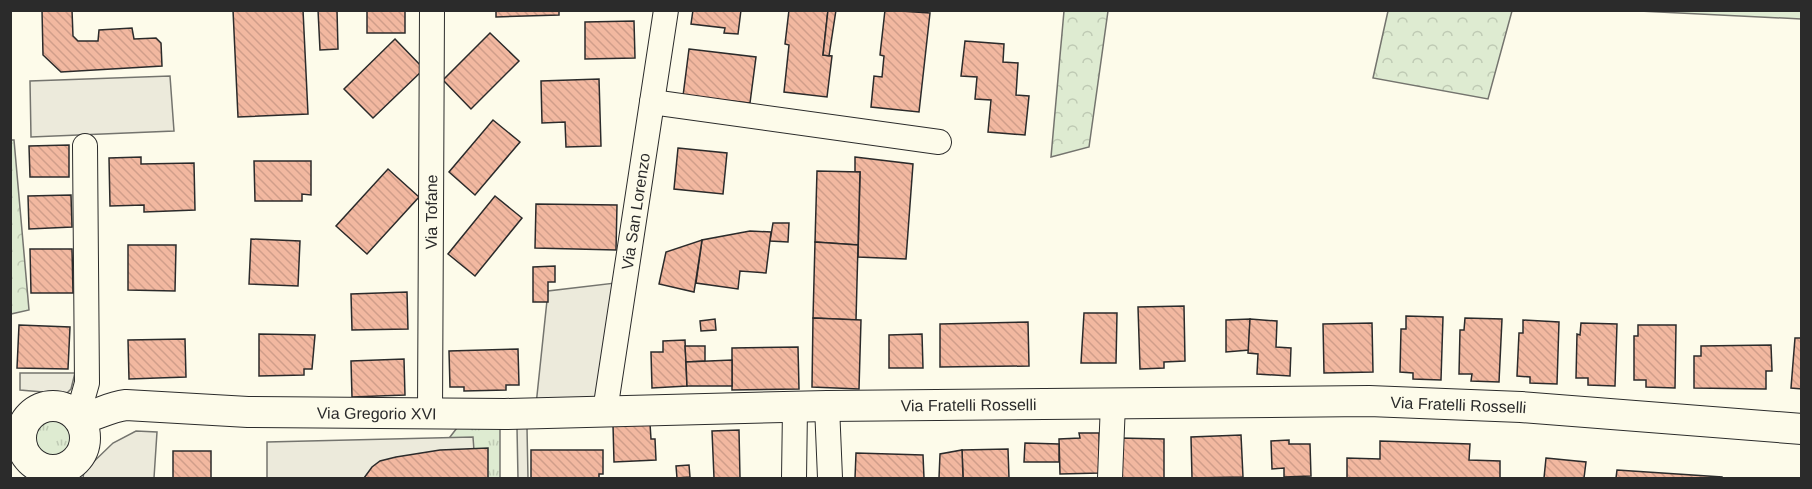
<svg xmlns="http://www.w3.org/2000/svg" width="1812" height="489" viewBox="0 0 1812 489" font-family="Arial,sans-serif">
<defs>
<pattern id="grass-tufts" width="24" height="20" patternUnits="userSpaceOnUse" patternTransform="scale(1.5)"><rect width="24" height="20" fill="#deebd1"/><path d="M3 7l-1-3M5 7V3M7 7l1-3M15 17l-1-3M17 17v-4M19 17l1-3" fill="none" stroke="#bfcab4"/></pattern>
<pattern id="forest-crowns" width="20" height="18" patternUnits="userSpaceOnUse" patternTransform="scale(1.5)"><rect width="20" height="18" fill="#deebd1"/><path d="M2 6a3 3 0 1 1 6 0M12 15a3 3 0 1 1 6 0" fill="none" stroke="#bfcab4"/></pattern>
<pattern id="building-back-hatch" width="6" height="6" patternUnits="userSpaceOnUse" patternTransform="scale(1.5)"><rect width="6" height="6" fill="#f2b8a0"/><path d="M-1 5l2 2M0 0l6 6M5-1l2 2" fill="none" stroke="#d09e8a"/></pattern>
</defs>
<rect width="100%" height="100%" fill="#fdfbea"/>
<g fill="url(#grass-tufts)" stroke="#74746e" stroke-width="1.5">
<polygon points="1639,11 1801,11 1801,19"/>
<polygon points="473,407 500,407 500,478 364,478 440,450"/>
<circle cx="53" cy="438" r="19"/>
</g>
<g fill="url(#forest-crowns)" stroke="#74746e" stroke-width="1.5">
<polygon points="1064,11 1108,11 1089,147 1051,157"/>
<polygon points="1388,11 1512,11 1488,99 1373,78"/>
<polygon points="11,140 14,140 29,310 11,314"/>
</g>
<g fill="#eceadb" stroke="#74746e" stroke-width="1.5">
<polygon points="170,76 174,131 31,137 30,81"/>
<polygon points="615,283 598,406 536,405 548,291"/>
<polygon points="20,373 75,373 71,389 66,394 20,390"/>
<polygon points="517,428 527,428 528,478 518,478"/>
<polygon points="136,431 157,432 154,478 83,478 84,471 113,443"/>
<polygon points="473,437 476,478 267,478 267,442"/>
</g>
<g fill="url(#building-back-hatch)" stroke="#2b2b2b" stroke-width="1.5">
<polygon points="42,10 72,10 73,36 78,41 98,41 99,30 132,28 134,39 156,38 161,43 162,66 61,72 43,55"/>
<polygon points="233,10 303,10 308,114 238,117"/>
<polygon points="318,10 337,10 338,49 320,50"/>
<rect x="367" y="10" width="38" height="23"/>
<polygon points="496,10 559,10 559,15 496,17"/>
<polygon points="693,10 741,10 738,34 724,33 725,28 691,24"/>
<polygon points="789,10 828,10 823,55 832,56 827,97 784,92 789,45 785,44"/>
<polygon points="828,10 836,10 829,56 823,55"/>
<polygon points="885,10 930,13 919,112 871,107 874,76 882,77 884,56 880,55"/>
<polygon points="634,21 635,58 585,59 585,22"/>
<polygon points="490,33 519,61 471,109 443,80"/>
<polygon points="395,39 424,69 373,118 344,89"/>
<polygon points="965,41 1004,44 1003,62 1018,63 1016,95 1029,96 1025,135 988,132 991,100 975,99 977,77 961,76"/>
<polygon points="689,49 756,57 750,103 683,96"/>
<polygon points="599,79 601,146 566,147 565,122 542,123 541,81"/>
<polygon points="493,120 520,142 475,195 449,172"/>
<polygon points="69,145 69,177 30,177 29,146"/>
<polygon points="678,148 727,153 723,194 674,189"/>
<polygon points="141,157 141,164 194,163 195,210 144,212 144,205 110,206 109,158"/>
<polygon points="855,157 913,164 906,259 858,257 860,172 855,172"/>
<polygon points="254,161 311,161 311,195 302,194 302,201 255,201"/>
<polygon points="388,169 419,197 367,254 336,226"/>
<polygon points="817,171 860,172 858,245 815,242"/>
<polygon points="71,195 72,227 29,229 28,196"/>
<polygon points="495,196 522,218 475,276 448,254"/>
<polygon points="536,204 617,205 616,250 535,248"/>
<polygon points="773,223 789,223 788,242 770,241"/>
<polygon points="750,231 771,232 766,273 740,271 738,289 696,283 702,240"/>
<polygon points="251,239 300,241 298,286 249,284"/>
<polygon points="702,240 694,292 659,284 666,252"/>
<polygon points="815,242 858,245 856,320 813,318"/>
<polygon points="128,245 176,245 175,291 128,290"/>
<polygon points="30,249 72,249 73,293 31,293"/>
<polygon points="555,266 555,282 548,282 548,302 533,302 533,267"/>
<polygon points="407,292 408,329 352,330 351,294"/>
<polygon points="1184,306 1185,361 1164,362 1164,368 1140,369 1138,307"/>
<polygon points="1084,313 1117,313 1116,363 1081,363"/>
<polygon points="1406,316 1443,317 1441,380 1413,379 1413,373 1400,372 1401,329 1406,329"/>
<polygon points="813,318 861,320 859,389 812,387"/>
<polygon points="1465,318 1502,319 1499,382 1471,381 1472,374 1459,374 1460,330 1464,330"/>
<polygon points="715,319 716,330 701,331 700,321"/>
<polygon points="1250,319 1249,350 1226,352 1226,320"/>
<polygon points="1250,319 1277,321 1276,347 1291,348 1290,376 1257,374 1258,354 1248,353"/>
<polygon points="1523,320 1559,322 1557,384 1530,383 1530,377 1517,376 1519,333 1523,333"/>
<polygon points="1028,322 1029,366 940,367 940,324"/>
<polygon points="1372,323 1373,372 1324,373 1323,324"/>
<polygon points="1581,323 1617,324 1615,386 1588,385 1588,378 1576,378 1577,334 1580,335"/>
<polygon points="19,325 70,327 68,369 17,368"/>
<polygon points="1638,325 1676,325 1675,388 1646,387 1646,380 1634,380 1634,336 1638,336"/>
<polygon points="259,334 315,335 312,369 304,369 304,375 259,376"/>
<polygon points="922,334 923,368 889,368 889,335"/>
<polygon points="1795,338 1802,338 1802,389 1791,388"/>
<polygon points="185,339 186,377 129,379 128,340"/>
<polygon points="685,340 687,386 652,388 651,352 663,352 663,341"/>
<polygon points="1771,345 1772,371 1766,371 1766,389 1694,388 1694,356 1701,356 1701,346"/>
<polygon points="685,346 705,346 705,361 686,362"/>
<polygon points="798,347 799,389 732,390 732,348"/>
<polygon points="518,349 519,385 506,385 506,390 464,391 464,387 450,387 449,351"/>
<polygon points="404,359 405,395 352,397 351,361"/>
<polygon points="732,360 732,386 687,386 686,362"/>
<polygon points="650,424 651,439 655,439 656,460 614,462 613,425"/>
<polygon points="739,430 740,478 714,478 712,431"/>
<polygon points="1079,433 1099,433 1100,473 1060,474 1059,439 1080,438"/>
<polygon points="1241,435 1243,477 1192,478 1191,437"/>
<polygon points="1120,438 1164,439 1164,478 1119,478"/>
<polygon points="1289,440 1289,444 1310,444 1311,476 1284,477 1284,468 1272,469 1271,441"/>
<polygon points="1380,441 1470,444 1469,460 1500,461 1500,478 1347,478 1347,458 1380,459"/>
<polygon points="1025,443 1059,444 1059,462 1024,462"/>
<polygon points="488,448 488,478 364,478 372,467 380,461 396,457 440,450"/>
<polygon points="1008,449 1009,478 963,478 962,450"/>
<polygon points="531,450 603,450 603,474 599,474 599,478 531,478"/>
<polygon points="962,450 963,478 939,478 940,454"/>
<rect x="173" y="451" width="38" height="27"/>
<polygon points="856,453 923,455 924,478 855,478"/>
<polygon points="1546,458 1586,462 1584,478 1544,478"/>
<polygon points="689,465 690,477 677,478 676,466"/>
<polygon points="1617,470 1722,477 1722,478 1616,478"/>
</g>
<g fill="none" stroke-linecap="round" stroke-linejoin="round">
<defs>
<g id="minor">
<polyline points="652,102 939,142"/>
<polyline points="827,406 830,478"/>
<path id="s1" d="M 605,411 L 666,10"/>
<path id="s2" d="M 430,413 L 432,10"/>
<polyline points="77,418 87,383 85,146"/>
<polyline points="34,464 46,478"/>
<polyline points="56,478 72,463"/>
<polyline points="794,478 795,408"/>
<polyline points="1110,478 1113,403"/>
</g>
<g id="major">
<circle cx="53" cy="438" r="32"/>
<path id="s3" d="M 79,419 C 95,416 109,407 126,405 L 248,412 L 505,414 L 827,406 L 1369,401 L 1521,407 L 1802,429"/>
</g>
</defs>
<use href="#minor" stroke="#2b2b2b" stroke-width="26"/>
<use href="#major" stroke="#2b2b2b" stroke-width="32"/>
<use href="#minor" stroke="#fdfbea" stroke-width="24"/>
<use href="#major" stroke="#fdfbea" stroke-width="30"/>
</g>
<g text-anchor="middle" stroke-width="4.5" stroke-linejoin="round" paint-order="stroke">
<g font-size="16" fill="#2b2b2b" stroke="#fdfbea">
<text dy="6" stroke="none"><textPath href="#s1" startOffset="202">Via San Lorenzo</textPath></text>
<text dy="6" stroke="none"><textPath href="#s2" startOffset="201">Via Tofane</textPath></text>
<text dy="6" stroke="none"><textPath href="#s3" startOffset="892">Via Fratelli Rosselli</textPath></text>
<text dy="6" stroke="none"><textPath href="#s3" startOffset="1382">Via Fratelli Rosselli</textPath></text>
<text dy="6" stroke="none"><textPath href="#s3" startOffset="300">Via Gregorio XVI</textPath></text>
</g>
</g>
<rect width="1812" height="489" fill="none" stroke="#2b2b2b" stroke-width="24"/>
</svg>
